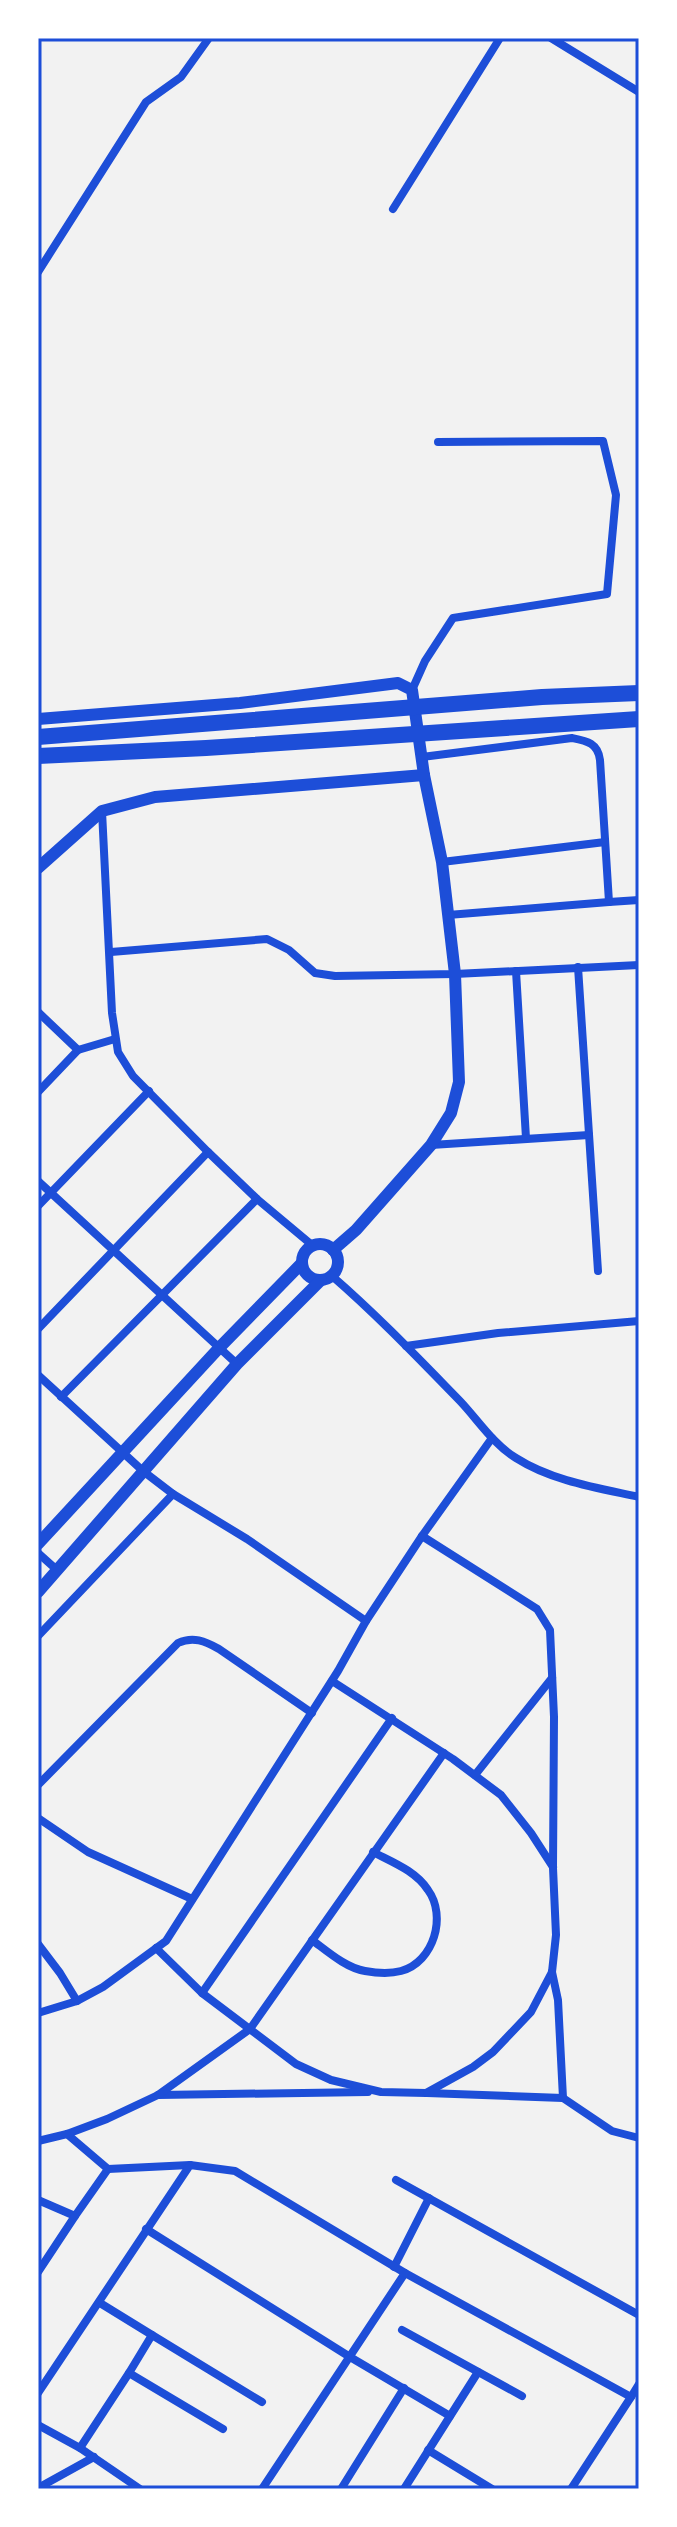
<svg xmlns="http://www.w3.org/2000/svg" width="677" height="2527" viewBox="0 0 677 2527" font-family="'Work Sans',sans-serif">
<rect width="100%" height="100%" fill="#f2f2f2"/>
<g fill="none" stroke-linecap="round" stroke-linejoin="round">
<g stroke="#1d4ed8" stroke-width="8">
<polyline points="551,38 639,92"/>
<polyline points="393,209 500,38"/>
<polyline points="38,272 146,102 181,77 209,38"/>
<polyline points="412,690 425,661 453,618 607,594 616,495 603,441 438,442"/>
<path d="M 422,757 L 572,738 C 587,741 598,743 600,760 L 609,902 L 639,900"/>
<polyline points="102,811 112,1013 118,1052 133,1076 208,1152 257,1199 312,1245"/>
<polyline points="442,862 605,842"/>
<polyline points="448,915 609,902"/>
<polyline points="111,952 267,939 289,950 315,973 335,976 455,974 639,965"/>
<polyline points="578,967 598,1271"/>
<polyline points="516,971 526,1138"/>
<polyline points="38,1012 78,1050 38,1092"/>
<polyline points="78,1050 115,1039"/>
<polyline points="431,1145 589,1135"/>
<polyline points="38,1181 237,1364"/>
<polyline points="38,1206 149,1091"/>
<path d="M 332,1276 C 377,1315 418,1358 460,1401 C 478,1420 493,1444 516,1458 C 552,1481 598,1488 639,1497"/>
<polyline points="38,1329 208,1152"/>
<polyline points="406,1346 498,1333 639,1321"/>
<polyline points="38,1375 143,1471 173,1494 247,1539 366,1621"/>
<polyline points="61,1397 257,1199"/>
<polyline points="38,1553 57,1570"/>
<polyline points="38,1636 173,1494"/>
<polyline points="332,1681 453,1759 501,1795 531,1833 553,1867"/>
<polyline points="475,1775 552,1678"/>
<path d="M 38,1785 L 178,1643 C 193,1636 205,1641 219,1649 L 312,1713"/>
<polyline points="38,1818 88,1852 192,1899"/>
<path d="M 312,1940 C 327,1951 346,1968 365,1971 C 376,1973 390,1974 401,1971 C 434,1962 447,1916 428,1890 C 416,1871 392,1862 373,1852"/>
<polyline points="38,1944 60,1973 77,2001"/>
<polyline points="156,1948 202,1993 296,2064 331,2080 381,2092 426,2093 473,2067 493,2052 531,2012 552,1972 556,1935 553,1868 554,1717 550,1630 537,1609 422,1536"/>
<polyline points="552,1972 558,2000 563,2098"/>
<polyline points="202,1993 392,1718"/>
<polyline points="38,2013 77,2001 103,1987 166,1941 338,1671 366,1621 422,1536 492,1438"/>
<polyline points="427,2093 563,2098 612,2131 639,2138"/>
<polyline points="158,2095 368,2092"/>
<polyline points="67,2134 108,2169 75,2216"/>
<polyline points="38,2141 67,2134 107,2119 158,2095 250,2029 444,1753"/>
<polyline points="108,2169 190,2165"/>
<polyline points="396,2180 639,2315"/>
<polyline points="38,2200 75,2216 38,2272"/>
<polyline points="146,2229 350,2357 450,2416"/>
<polyline points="394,2267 429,2198"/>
<polyline points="405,2273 631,2397 639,2384"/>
<polyline points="100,2303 152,2335"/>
<polyline points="402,2330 522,2396"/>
<polyline points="129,2373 152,2335 262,2402"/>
<polyline points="38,2393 190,2165 235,2171 405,2273 262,2489"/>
<polyline points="38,2425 80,2448 140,2489"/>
<polyline points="80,2448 129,2373 223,2429"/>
<polyline points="428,2450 492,2489"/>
<polyline points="38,2488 94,2457"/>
<polyline points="341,2489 404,2388"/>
<polyline points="404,2489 478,2372"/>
<polyline points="571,2489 631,2397"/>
</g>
<g stroke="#1d4ed8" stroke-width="12">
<polyline points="38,719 240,703 398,683 412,690 424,775 442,862 455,974 459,1082 451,1113 431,1145 356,1230 333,1250"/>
<polyline points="38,868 102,811 155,797 424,775"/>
<circle cx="320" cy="1262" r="18"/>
<polyline points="38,1544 219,1348 301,1264"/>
<polyline points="38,1592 237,1364 321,1280"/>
</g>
<g stroke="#1d4ed8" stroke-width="16">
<polyline points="38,737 542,697 639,693"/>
<polyline points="38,756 206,748 639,719"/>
</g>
</g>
<rect width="677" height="2527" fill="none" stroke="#ffffff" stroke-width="80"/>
<rect x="40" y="40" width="597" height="2447" fill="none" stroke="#1d4ed8" stroke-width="3"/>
</svg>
